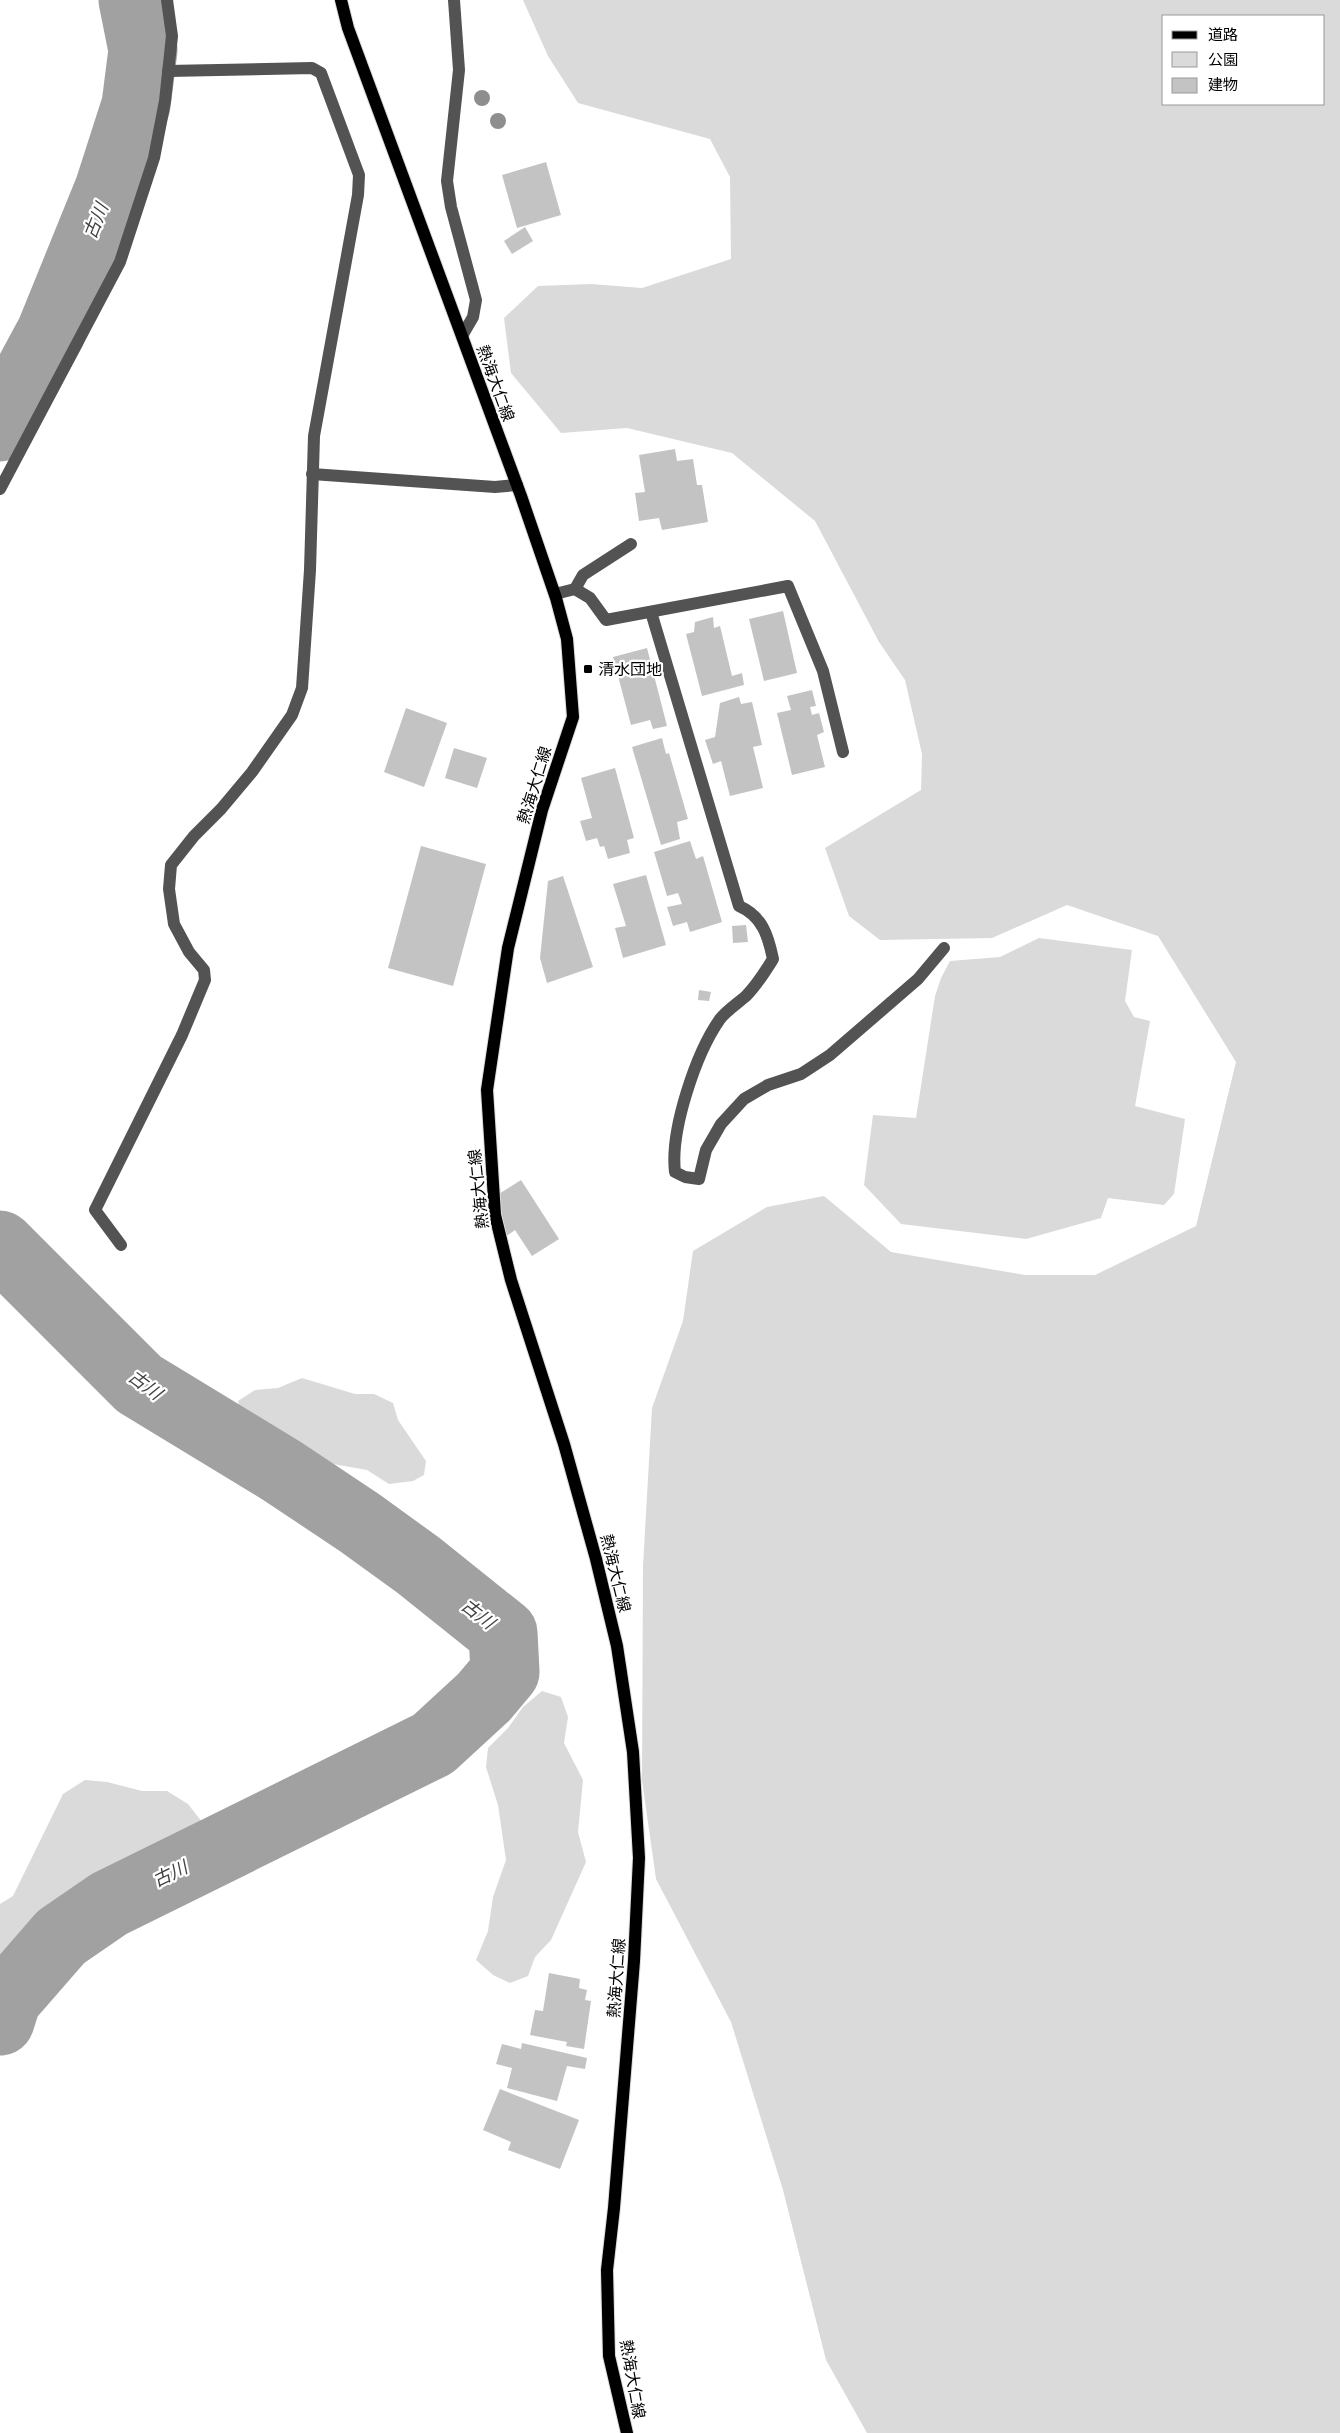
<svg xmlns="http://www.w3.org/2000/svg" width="1340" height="2433" viewBox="0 0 1340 2433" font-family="Quicksand,'Noto Sans JP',sans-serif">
<rect width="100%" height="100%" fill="#fff"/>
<g fill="#dadada" fill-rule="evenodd">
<path d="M 523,0 L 1340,0 L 1340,2433 L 867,2433 L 826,2360 L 783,2190 L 731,2022 L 656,1879 L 642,1780 L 643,1566 L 652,1408 L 683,1321 L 693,1251 L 767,1207 L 824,1196 L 891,1252 L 1025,1275 L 1095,1275 L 1196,1226 L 1236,1062 L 1158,936 L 1067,905 L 992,938 L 880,940 L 849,916 L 825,848 L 921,790 L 922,754 L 905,680 L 879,642 L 815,521 L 732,453 L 627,428 L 561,433 L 511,373 L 504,318 L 538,286 L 591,284 L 642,288 L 731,259 L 730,177 L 710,139 L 578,103 L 548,56 ZM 1164,16 L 1324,16 L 1324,104 L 1164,104 Z"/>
<polygon points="1039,938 1132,950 1125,1001 1134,1017 1150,1021 1135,1106 1185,1119 1174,1194 1164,1205 1108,1198 1101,1218 1026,1239 901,1224 864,1185 873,1115 916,1118 935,996 941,978 950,961 1000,957"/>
<polygon points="302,1378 355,1394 374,1394 393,1403 398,1420 426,1461 424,1475 413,1481 389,1484 367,1470 304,1459 259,1434 242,1415 238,1401 255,1390 278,1388"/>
<polygon points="542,1691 561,1697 568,1717 564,1743 583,1780 578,1832 586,1862 551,1940 535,1957 528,1976 510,1983 493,1975 476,1960 488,1931 493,1897 506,1860 498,1805 486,1767 488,1748 508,1728 523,1707"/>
<polygon points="85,1780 107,1782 142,1791 167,1791 188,1804 202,1822 199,1837 169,1860 97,1892 60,1913 39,1929 0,1975 0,1904 13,1896 63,1794"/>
</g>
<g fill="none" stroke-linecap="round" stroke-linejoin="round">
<g stroke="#a1a1a1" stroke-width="69">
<polyline points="0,427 51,332 109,189 136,105 143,50 133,0"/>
<polyline points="0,1245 139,1384 282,1471 360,1523 418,1565 503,1633 505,1672 484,1697 433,1744 109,1904 61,1937 7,1999 0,2021"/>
</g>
</g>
<g fill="#c3c3c3">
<polygon points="546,162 561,215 517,228 502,175"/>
<polygon points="525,227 533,241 512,254 504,241"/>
<polygon points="675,449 677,461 693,459 697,485 702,485 708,522 662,530 659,518 639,521 635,493 645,492 639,455"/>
<polygon points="783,611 797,673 764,681 749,619"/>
<polygon points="713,617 714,628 720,626 732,676 742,673 744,685 702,696 686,634 694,632 695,622"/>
<polygon points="647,648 667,726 653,729 650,720 631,725 613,657"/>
<polygon points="812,690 816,706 810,707 812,715 819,713 824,732 817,735 825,767 792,775 777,713 791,710 787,696"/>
<polygon points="739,697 741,704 752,702 762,745 753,747 763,788 730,796 721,761 713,764 705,740 715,737 720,703"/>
<polygon points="406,708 447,723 424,787 384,772"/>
<polygon points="662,738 666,754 669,753 688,819 677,822 680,839 661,845 632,747"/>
<polygon points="454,748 487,758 477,788 445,778"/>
<polygon points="615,768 634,838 627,840 630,853 608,859 604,846 600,847 597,838 586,841 580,821 592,818 581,778"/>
<polygon points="690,841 696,859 703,856 722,922 690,932 687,922 673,926 667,907 682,904 678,893 667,896 654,852"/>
<polygon points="421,846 486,864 453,986 388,968"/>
<polygon points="646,875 666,945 623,958 615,928 626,926 613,884"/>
<polygon points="563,876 593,967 547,983 540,958 548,881"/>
<polygon points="746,925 748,942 733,943 732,926"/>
<polygon points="699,990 711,992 709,1001 698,1000"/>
<polygon points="521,1180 559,1239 532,1256 515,1230 505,1237 491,1215 501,1209 494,1197"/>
<polygon points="549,1973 580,1979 579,1988 587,1990 585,2000 591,2001 584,2049 566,2046 567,2042 530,2035 535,2010 543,2011"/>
<polygon points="522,2043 587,2058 585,2069 567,2066 557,2101 507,2088 512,2068 496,2064 502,2044 521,2049"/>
<polygon points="500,2089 579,2120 560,2169 508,2150 511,2142 483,2130"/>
</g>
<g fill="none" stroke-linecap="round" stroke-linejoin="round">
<defs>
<polyline id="major" points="341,0 348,28 521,496 556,598 567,639 573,717 542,810 508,948 487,1090 495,1215 511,1280 564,1444 596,1559 617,1646 633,1752 639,1858 634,1961 614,2208 607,2270 609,2356 627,2433"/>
</defs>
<use href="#major" stroke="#dbdbdb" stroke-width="14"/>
<g stroke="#535353" stroke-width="12">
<polyline points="454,0 459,70 447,181 451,207 476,300 473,317 462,336"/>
<polyline points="312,474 495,487 517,485"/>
<polyline points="0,489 120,262 154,158 165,101 172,36 167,0"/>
<polyline points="575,589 590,598 606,620 788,586 823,671 843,752"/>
<polyline points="555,594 575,589 583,575 631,544"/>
<path d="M 651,612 L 739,906 C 762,916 768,935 773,959 C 765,972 757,985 746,996 C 738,1003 727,1010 720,1019 C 696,1053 670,1130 675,1172 L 685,1177 L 699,1179 L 706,1150 L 721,1124 L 744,1099 L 768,1085 L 801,1074 L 830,1055 L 918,979 L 944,948"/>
<polyline points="121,1245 95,1210 182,1035 205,980 204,970 189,952 174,924 169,889 171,865 194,836 221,809 252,772 292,715 302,688 310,570 314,436 358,195 359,175 321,73 312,68 168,71"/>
</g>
<use href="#major" stroke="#000" stroke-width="12"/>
</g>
<g fill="#8e8e8e">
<circle cx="482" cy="98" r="8"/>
<circle cx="498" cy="121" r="8"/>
</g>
<rect fill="#000" stroke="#fff" stroke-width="2" x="583" y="664" width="10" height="10" rx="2.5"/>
<g text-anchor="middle" stroke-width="4.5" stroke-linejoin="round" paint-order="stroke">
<g font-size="16" fill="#000" stroke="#fff">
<text transform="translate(496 383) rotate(70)" y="6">熱海大仁線</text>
<text transform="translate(534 785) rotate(-73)" y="6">熱海大仁線</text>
<text transform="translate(478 1189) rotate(-96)" y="6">熱海大仁線</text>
<text transform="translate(616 1573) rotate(76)" y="6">熱海大仁線</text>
<text transform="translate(616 1978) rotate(-86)" y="6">熱海大仁線</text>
<text transform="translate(633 2379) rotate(80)" y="6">熱海大仁線</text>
</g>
<g font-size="16" fill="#000" stroke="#fff" text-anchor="start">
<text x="598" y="675">清水団地</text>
</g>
<g font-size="18" font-style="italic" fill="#424242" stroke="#fff">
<text transform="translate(96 221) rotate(-68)" y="6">古川</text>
<text transform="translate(145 1385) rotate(37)" y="6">古川</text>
<text transform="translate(478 1614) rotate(38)" y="6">古川</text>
<text transform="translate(170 1874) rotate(-26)" y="6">古川</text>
</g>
</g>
<rect x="1162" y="15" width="162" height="90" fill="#ffffff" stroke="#999999"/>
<rect x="1172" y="31" width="25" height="8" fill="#000000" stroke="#999999"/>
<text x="1208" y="40" font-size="15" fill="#000000">道路</text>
<rect x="1172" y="52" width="25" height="15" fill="#dadada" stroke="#999999"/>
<text x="1208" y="65" font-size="15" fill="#000000">公園</text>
<rect x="1172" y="78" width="25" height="15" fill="#c3c3c3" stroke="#999999"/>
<text x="1208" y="90" font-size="15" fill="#000000">建物</text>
</svg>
